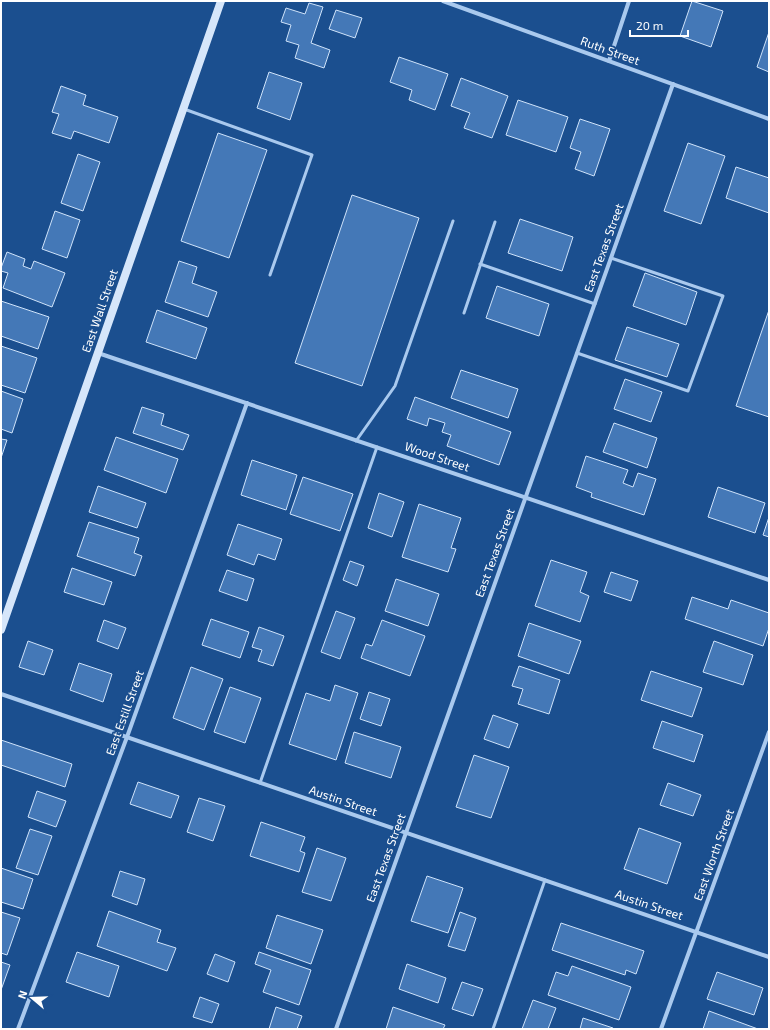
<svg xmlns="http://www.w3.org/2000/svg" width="770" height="1030" viewBox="0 0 770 1030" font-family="'Exo 2',sans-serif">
<rect width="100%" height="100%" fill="#1b4f8f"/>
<g fill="#4478b7" stroke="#cfe3fa">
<polygon points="692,1 723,11 711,47 680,36"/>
<polygon points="309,3 323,7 311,43 330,50 324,68 295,58 299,45 286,41 291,25 281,22 286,8 305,14"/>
<polygon points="336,10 362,18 355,38 329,29"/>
<polygon points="769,32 769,72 757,67"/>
<polygon points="399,57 448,74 435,110 409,100 412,90 390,82"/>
<polygon points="269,72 302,83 290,120 257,108"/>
<polygon points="461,78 508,96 492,138 464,128 470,113 451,106"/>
<polygon points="61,86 86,95 83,105 118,117 109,143 74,131 71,139 52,133 59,114 52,112"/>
<polygon points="518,100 568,117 556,152 506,135"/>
<polygon points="580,119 610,129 594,176 575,169 581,152 570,148"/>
<polygon points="218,133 267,150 229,258 181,241"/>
<polygon points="688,143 725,156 701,224 664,211"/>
<polygon points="78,154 100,162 83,211 61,203"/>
<polygon points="736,167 769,178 769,213 726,198"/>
<polygon points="352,195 419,218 362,386 295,363"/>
<polygon points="55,211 80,220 67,258 42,249"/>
<polygon points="520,219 573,237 562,271 508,253"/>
<polygon points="7,252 25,259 23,266 31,269 34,261 65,273 52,307 3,288 8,273 1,271 1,268"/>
<polygon points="179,261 197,267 192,283 217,292 208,317 165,302"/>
<polygon points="645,273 697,292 686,325 633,306"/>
<polygon points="497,286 549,304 539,336 486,318"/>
<polygon points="1,301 49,317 38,349 1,336"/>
<polygon points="157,310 207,328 196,359 146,342"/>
<polygon points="769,310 769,417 736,406"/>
<polygon points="627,327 679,344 667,377 615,360"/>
<polygon points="1,346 37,358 25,393 1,385"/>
<polygon points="461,370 518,389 508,418 451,398"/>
<polygon points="625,379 662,392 651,422 614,409"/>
<polygon points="1,391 23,399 12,433 1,429"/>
<polygon points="415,397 511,432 499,465 447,446 451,435 442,432 445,423 429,418 427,426 407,419"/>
<polygon points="142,407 164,414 161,425 189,435 183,450 133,433"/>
<polygon points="614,423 657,438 647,468 603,452"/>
<polygon points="116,437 178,459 166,493 104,470"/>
<polygon points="1,439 7,440 1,458"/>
<polygon points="586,456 628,470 623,483 633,487 638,473 656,479 644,515 591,497 592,493 576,487"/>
<polygon points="252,460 297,475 286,510 241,495"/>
<polygon points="303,477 353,494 340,531 290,514"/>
<polygon points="98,486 146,503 137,528 89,512"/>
<polygon points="718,487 765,503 755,533 708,517"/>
<polygon points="379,493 404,502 392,537 368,528"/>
<polygon points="419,504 461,518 451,548 456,549 448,572 402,557"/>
<polygon points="769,517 769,537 763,535"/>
<polygon points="89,522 139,538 134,553 142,556 135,576 77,556"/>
<polygon points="238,524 282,539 275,560 258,554 254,565 227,555"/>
<polygon points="551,560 587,572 580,592 589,596 580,622 535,606"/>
<polygon points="350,561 364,566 357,586 343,580"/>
<polygon points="72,568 112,582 104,605 64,592"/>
<polygon points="227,570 254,579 247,601 219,591"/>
<polygon points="611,572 638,581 631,601 604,592"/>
<polygon points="396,579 439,594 428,626 385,611"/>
<polygon points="692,597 728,609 731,600 769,613 769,628 763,646 685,619"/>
<polygon points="336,611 355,618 340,659 321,652"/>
<polygon points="211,619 249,632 240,658 202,645"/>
<polygon points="104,620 126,628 118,649 97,641"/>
<polygon points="382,620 425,636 410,676 361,658 366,644 372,646"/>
<polygon points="529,623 581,641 569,674 518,656"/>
<polygon points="259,627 284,636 273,666 258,661 262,650 252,647"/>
<polygon points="28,641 53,650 44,675 19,667"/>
<polygon points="714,641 753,655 743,685 703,672"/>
<polygon points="79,663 112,674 103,702 70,690"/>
<polygon points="519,666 560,680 549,714 518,704 523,689 512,686"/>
<polygon points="191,667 223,679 204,730 173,718"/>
<polygon points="651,671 702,688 692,717 641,700"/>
<polygon points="335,685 358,693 336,760 289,744 306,693 330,701"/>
<polygon points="230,687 261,698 245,743 214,732"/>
<polygon points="369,692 390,699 381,726 360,719"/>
<polygon points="493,715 518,724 509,748 484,739"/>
<polygon points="662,721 703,735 694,762 653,748"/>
<polygon points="354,732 401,747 391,778 345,763"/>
<polygon points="1,740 72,764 65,787 1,765"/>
<polygon points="474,755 509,767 491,818 456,807"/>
<polygon points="138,782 179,796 171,818 130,804"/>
<polygon points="668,783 701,795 693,816 660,805"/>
<polygon points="37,791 66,801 56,827 28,817"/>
<polygon points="199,798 225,806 213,841 187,832"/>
<polygon points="261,822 305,837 300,851 305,853 299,872 250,856"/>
<polygon points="639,828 681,843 667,884 624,869"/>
<polygon points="30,829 52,836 38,875 16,868"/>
<polygon points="317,848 346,858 331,901 302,892"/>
<polygon points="1,868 33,879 23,909 1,902"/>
<polygon points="120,871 145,879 137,905 112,896"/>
<polygon points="427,876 463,888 448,933 411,921"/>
<polygon points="109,911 161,930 157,942 176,948 167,971 97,946"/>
<polygon points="1,912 20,918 7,955 1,953"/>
<polygon points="460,912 476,918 465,951 448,946"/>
<polygon points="277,915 323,930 311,964 266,948"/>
<polygon points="561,923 644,951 636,974 626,970 625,975 552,950"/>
<polygon points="77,952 119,966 109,997 66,982"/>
<polygon points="259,952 311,970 299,1005 263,992 271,970 255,964"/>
<polygon points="215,954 235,962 228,982 207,974"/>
<polygon points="1,962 10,965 1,990"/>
<polygon points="407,964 446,978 438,1003 399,989"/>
<polygon points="572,966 631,987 619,1020 548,995 556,972 568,976"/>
<polygon points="717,972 763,988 754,1015 707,999"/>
<polygon points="462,982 483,989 473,1016 452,1009"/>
<polygon points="200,997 219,1004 212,1023 193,1017"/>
<polygon points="533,1000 556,1008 548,1029 522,1029"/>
<polygon points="276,1007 302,1016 297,1029 269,1029"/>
<polygon points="393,1007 445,1025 443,1029 386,1029"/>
<polygon points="709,1011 758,1029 703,1029"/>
<polygon points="583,1018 613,1028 613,1029 580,1029"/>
</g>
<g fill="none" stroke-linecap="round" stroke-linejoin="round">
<g stroke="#a9c9ee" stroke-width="3">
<polyline points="184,109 312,155 270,275"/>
<polyline points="480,264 595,304"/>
<polyline points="464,313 495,222"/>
<polyline points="577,353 688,391 723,296 611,258"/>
<polyline points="356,441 395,386 453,221"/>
<polyline points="260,783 377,447"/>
<polyline points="493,1029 545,880"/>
</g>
<g stroke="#a9c9ee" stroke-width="4">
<polyline points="443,1 769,119"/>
<polyline points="609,61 629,1"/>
<polyline points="98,353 769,580"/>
<polyline points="1,694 769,957"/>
<polyline points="18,1029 127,737 247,403"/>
<polyline points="336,1029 673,84"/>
<polyline points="661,1029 769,732"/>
</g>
<polyline stroke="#d6e6fa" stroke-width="8" points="1,630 221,1"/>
</g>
<g text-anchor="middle" stroke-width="3.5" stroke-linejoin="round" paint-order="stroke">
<g font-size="12" fill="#fff" stroke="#1b4f8f">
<text transform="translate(610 51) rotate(20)" y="4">Ruth Street</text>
<text transform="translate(604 248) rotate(-70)" y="4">East Texas Street</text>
<text transform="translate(100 311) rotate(-71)" y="4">East Wall Street</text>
<text transform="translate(437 457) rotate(19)" y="4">Wood Street</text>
<text transform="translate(495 553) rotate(-70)" y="4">East Texas Street</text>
<text transform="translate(125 713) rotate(-70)" y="4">East Estill Street</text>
<text transform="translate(343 801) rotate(19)" y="4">Austin Street</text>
<text transform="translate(714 855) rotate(-70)" y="4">East Worth Street</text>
<text transform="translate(386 858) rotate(-70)" y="4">East Texas Street</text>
<text transform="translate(649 905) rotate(19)" y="4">Austin Street</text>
</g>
</g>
<rect width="770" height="1030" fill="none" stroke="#ffffff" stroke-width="4"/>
<g transform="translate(32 998) rotate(289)" stroke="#1b4f8f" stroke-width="3" paint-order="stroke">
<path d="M0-3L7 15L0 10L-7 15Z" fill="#ffffff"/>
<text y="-6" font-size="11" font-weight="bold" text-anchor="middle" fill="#ffffff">N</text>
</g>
<path d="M630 30v6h58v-6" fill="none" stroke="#ffffff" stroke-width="2"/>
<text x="636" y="30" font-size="12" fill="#ffffff" stroke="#1b4f8f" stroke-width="3" paint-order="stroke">20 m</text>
</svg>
